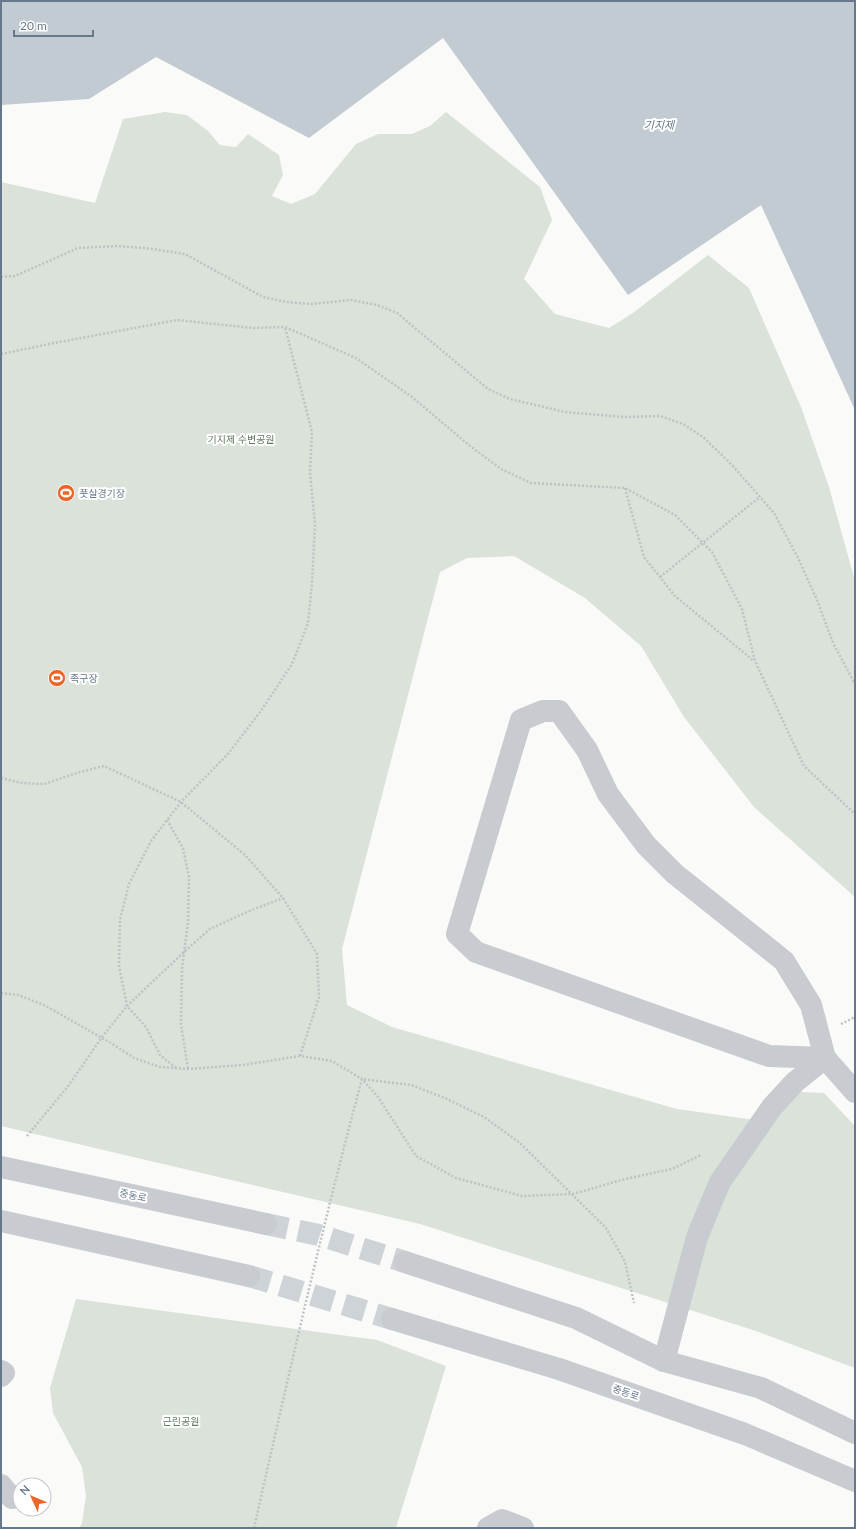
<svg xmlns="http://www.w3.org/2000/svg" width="856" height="1529" viewBox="0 0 856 1529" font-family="Lato,'Noto Sans KR',sans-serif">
<rect width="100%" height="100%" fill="#fafaf8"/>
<g fill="#dbe2d9">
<polygon points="165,112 187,115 208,131 220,145 236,147 248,134 279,155 283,175 272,196 291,204 315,194 356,144 378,134 412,134 430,126 446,112 540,187 552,220 524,279 555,314 609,328 633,313 708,255 749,288 801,407 829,487 855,581 855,897 754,807 684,717 641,646 585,598 514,556 467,558 440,572 342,949 347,1005 392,1027 677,1109 770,1122 800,1092 824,1093 855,1126 855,1368 753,1330 420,1224 1,1126 1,182 95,203 123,119"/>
<polygon points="76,1299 377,1340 446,1366 396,1528 79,1528 82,1523 86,1496 82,1467 53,1413 50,1388"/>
</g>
<polygon fill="#c2cbd1" points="1,1 855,1 855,410 761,205 628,295 443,38 309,138 156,57 89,99 1,105"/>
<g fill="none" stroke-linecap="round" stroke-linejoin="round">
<g stroke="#ced3d7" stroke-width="22" stroke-dasharray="22 11" stroke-linecap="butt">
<polyline points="266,1224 319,1235 405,1262"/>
<polyline points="249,1276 392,1319"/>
</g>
<g stroke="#bfc2c5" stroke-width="2.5" stroke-dasharray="2 2" stroke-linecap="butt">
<polyline points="1,277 15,276 78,248 116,246 146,248 185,254 263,297 286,302 312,304 351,300 377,305 397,313 488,389 510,399 565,412 624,417 660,416 683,424 703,437 732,465 774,513 798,558 817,600 833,643 855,684"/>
<polyline points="1,354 49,344 177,320 253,328 285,327 356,358 412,397 470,446 501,469 531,483 625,488 675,515 712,552 742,609 755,661 804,766 855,814"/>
<polyline points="625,488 644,557 675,596 754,661"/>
<polyline points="660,577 760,497"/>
<polyline points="1,778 22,783 44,784 80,772 104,766 181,802 245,855 283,898 317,954 319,997 300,1056"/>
<polyline points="167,820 183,848 189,877 188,922 182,969 181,1024 188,1069"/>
<polyline points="1,993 18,995 44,1005 111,1043 134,1058 160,1067 188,1069 243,1065 300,1056 332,1061 362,1079 378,1097 416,1156 456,1178 522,1196 573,1194 625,1179 672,1169 701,1155"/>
<polyline points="841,1024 855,1017"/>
<polyline points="176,1068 160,1055 146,1027 127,1006 119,966 120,920 129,884 151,841 181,802 228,754 263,708 292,664 308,623 312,583 315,524 310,472 312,432 285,327"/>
<polyline points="27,1136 69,1085 102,1037 127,1006 185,951 210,929 247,912 283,898"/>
<path d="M 254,1528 C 288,1378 322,1227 362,1079 L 411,1085 L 445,1098 L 484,1117 L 520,1143 L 606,1228 L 625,1262 L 634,1303"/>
</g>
<g stroke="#c8cbcf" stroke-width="22">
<polygon points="543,711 559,711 587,750 608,794 646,845 675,874 784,961 811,1005 825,1058 769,1056 476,952 457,934 521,720"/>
<polyline points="1,1167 266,1224"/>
<polyline points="1,1221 249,1276"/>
<polyline points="405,1262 576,1318 664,1361 761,1388 855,1433"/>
<polyline points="392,1319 559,1369 745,1434 855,1481"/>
<polyline points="664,1361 697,1237 720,1182 772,1107 795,1082 825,1058 855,1092"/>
<polyline points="1,1371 4,1373 1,1376"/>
<polyline points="1,1485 12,1498"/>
<polyline points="488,1528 502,1520 523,1528"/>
</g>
</g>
<defs>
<symbol id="stadium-disc" viewBox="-11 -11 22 22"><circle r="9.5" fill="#ec6426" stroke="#fff"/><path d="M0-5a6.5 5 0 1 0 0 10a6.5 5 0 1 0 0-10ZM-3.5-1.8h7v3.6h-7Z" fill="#fff"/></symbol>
</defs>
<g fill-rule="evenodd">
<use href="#stadium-disc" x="56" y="483" width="20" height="20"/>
<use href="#stadium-disc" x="47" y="668" width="20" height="20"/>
</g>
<g text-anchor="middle" stroke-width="4" stroke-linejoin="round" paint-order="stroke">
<g font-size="10" fill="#667b63" stroke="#fff">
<text x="241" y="443">기지제 수변공원</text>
<text x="181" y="1425">근린공원</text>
</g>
<g font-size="10" fill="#67788a" stroke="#fff" text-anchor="start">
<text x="79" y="497">풋살경기장</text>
<text x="70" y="682">족구장</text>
</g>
<g font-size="10" fill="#67788a" stroke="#fff">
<text transform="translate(133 1195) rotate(12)" y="4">중동로</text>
<text transform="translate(626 1392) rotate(19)" y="4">중동로</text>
</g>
<g font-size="11" font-style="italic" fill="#637985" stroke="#fff">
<text x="659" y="129">기지제</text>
</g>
</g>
<rect width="856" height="1529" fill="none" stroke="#67788a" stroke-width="4"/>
<g transform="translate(32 1497) rotate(314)"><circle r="19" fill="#ffffff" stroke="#c2c9d0"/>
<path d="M0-3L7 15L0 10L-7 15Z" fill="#ec6426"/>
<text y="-6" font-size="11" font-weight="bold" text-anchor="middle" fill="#67788a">N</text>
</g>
<path d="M14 30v6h79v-6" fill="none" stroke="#67788a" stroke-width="2"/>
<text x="20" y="30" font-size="12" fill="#67788a" stroke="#ffffff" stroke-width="3" paint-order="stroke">20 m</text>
</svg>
